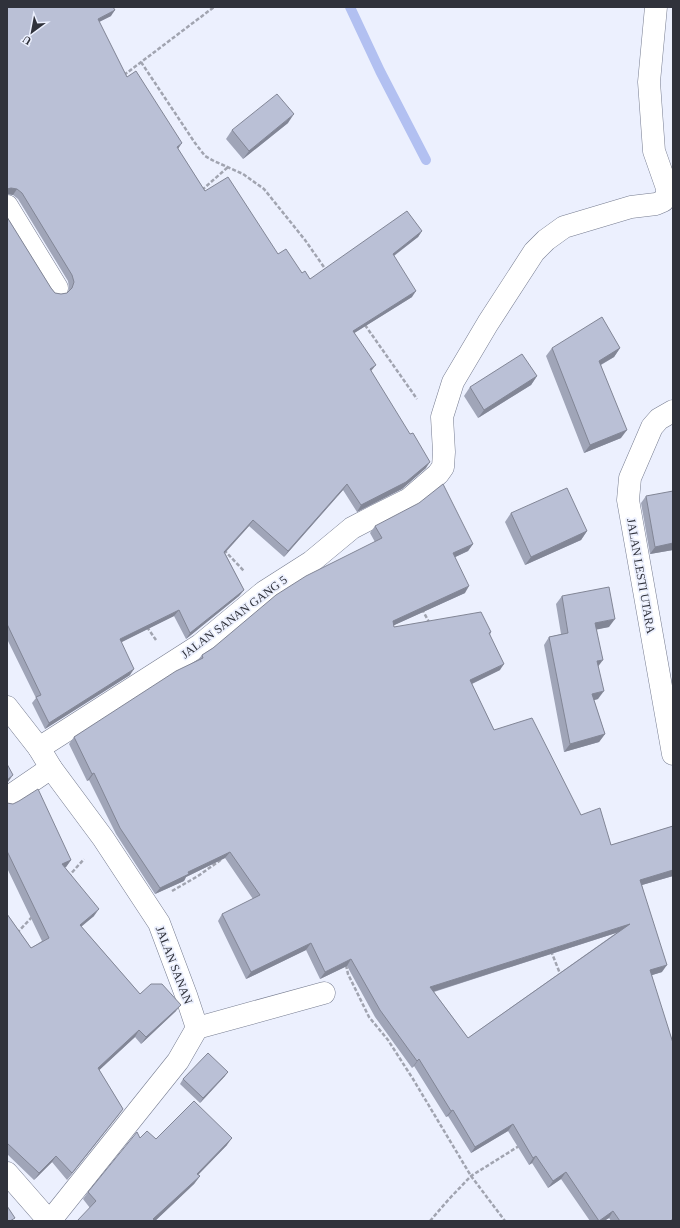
<svg xmlns="http://www.w3.org/2000/svg" width="680" height="1228" viewBox="0 0 680 1228" font-family="Georgia,serif">
<rect width="100%" height="100%" fill="#ecf0fe"/>
<g fill="none" stroke-linecap="round" stroke-linejoin="round">
<polyline stroke="#b2c0f1" stroke-width="10" points="350,7 380,71 426,160"/>
<defs>
<g id="street">
<polyline points="7,206 57,288"/>
<polyline points="673,411 659,419 652,427 630,478 628,500 673,754"/>
<polyline points="7,707 39,748 51,768 103,838 159,923 186,995 197,1028 178,1061 50,1221"/>
<polyline points="39,748 200,645 264,592 311,562 352,528 375,516 409,499 438,474 443,467 444,452 442,417 453,382 488,323 534,252 546,240 564,227 631,207 656,204 663,201 667,195 667,188 654,151 649,82 656,7"/>
<polyline points="7,798 51,768"/>
<polyline points="197,1028 324,993"/>
<polyline points="7,1173 49,1221"/>
</g>
</defs>
<use href="#street" stroke="#767c90" stroke-width="23"/>
<g stroke="#a1a4b0" stroke-width="2.5" stroke-dasharray="4 2" stroke-linecap="butt">
<polyline points="141,62 195,143 205,156 214,161 243,174 264,189 305,240 326,270"/>
<polyline points="124,75 214,7"/>
<polyline points="202,190 228,167"/>
<polyline points="365,325 417,399"/>
<polyline points="224,550 244,571"/>
<polyline points="422,609 430,624"/>
<polyline points="147,627 156,640"/>
<polyline points="68,877 84,859"/>
<polyline points="172,891 198,876 222,859"/>
<polyline points="17,933 33,916"/>
<polyline points="551,951 561,976"/>
<polyline points="346,965 348,974 369,1017 388,1040 413,1079 471,1176 505,1221"/>
<polyline points="430,1221 449,1199 471,1176 519,1146"/>
</g>
<use href="#street" stroke="#fff" stroke-width="22"/>
</g>
<g fill="#a0a5b8" fill-rule="evenodd">
<polygon points="7,7 111,16 99,22 127,77 178,149 205,191 278,254 310,279 422,231 418,237 394,256 412,297 354,333 371,371 426,468 402,489 357,512 343,490 284,557 249,526 225,553 244,590 239,596 186,639 174,616 121,642 130,675 45,729 32,703 36,698 7,639 7,217 51,288 55,293 61,294 67,293 68,292 69,288 68,281 18,199 13,195 7,194"/>
<polygon points="288,123 243,159 226,139 232,130"/>
<polygon points="552,348 620,348 614,357 601,365 621,438 584,453 546,356"/>
<polygon points="537,376 531,385 478,418 464,396 470,387"/>
<polygon points="646,496 673,550 650,554 641,503"/>
<polygon points="511,513 587,531 581,540 525,565 505,522"/>
<path d="M 375,526 L 473,544 L 468,551 L 455,557 L 465,593 L 394,625 L 394,627 L 491,632 L 490,635 L 500,670 L 472,684 L 494,730 L 581,815 L 611,845 L 673,826 L 673,876 L 642,885 L 662,972 L 652,975 L 673,1221 L 611,1221 L 609,1218 L 604,1221 L 590,1221 L 561,1179 L 548,1188 L 532,1163 L 529,1165 L 508,1131 L 471,1153 L 448,1116 L 446,1117 L 414,1066 L 412,1068 L 375,1017 L 347,966 L 320,979 L 306,950 L 246,979 L 218,921 L 222,914 L 253,899 L 225,858 L 186,877 L 184,881 L 155,894 L 116,834 L 89,780 L 87,781 L 69,744 L 74,737 L 197,661 L 202,655 L 375,542 L 370,533 ZM 616,933 L 468,1038 L 434,992 Z"/>
<polygon points="562,596 609,627 597,629 598,667 598,699 594,700 605,734 599,742 564,752 544,645 549,637 561,634 556,604"/>
<polygon points="7,803 71,860 66,867 64,868 94,916 81,926 140,994 176,1011 141,1044 135,1037 99,1070 123,1109 67,1180 52,1162 34,1180 7,1154 7,914 31,948 42,941 7,868"/>
<polygon points="225,1076 200,1103 180,1084 183,1079"/>
<polygon points="140,1138 156,1139 227,1145 198,1175 200,1176 194,1184 155,1221 90,1208 83,1199 88,1192"/>
</g>
<g fill="#828696">
<polygon points="115,10 111,16 93,25 98,19"/>
<polygon points="294,114 288,123 243,159 249,151"/>
<polygon points="182,143 178,149 177,147"/>
<polygon points="11,188 17,189 13,195 7,194 7,189"/>
<polygon points="422,231 418,237 388,260 393,254"/>
<polygon points="416,291 412,297 348,337 353,331"/>
<polygon points="620,348 614,357 593,369 599,361"/>
<polygon points="376,365 371,371 370,369"/>
<polygon points="537,376 531,385 478,418 484,410"/>
<polygon points="627,430 621,438 584,453 590,445"/>
<polygon points="430,462 426,468 402,489 357,512 361,505"/>
<polygon points="347,484 343,490 284,557 288,551"/>
<polygon points="253,520 249,526 220,558 224,552"/>
<polygon points="587,531 581,540 525,565 531,557"/>
<polygon points="673,543 673,550 650,554 655,547"/>
<polygon points="473,544 468,551 449,560 453,553"/>
<polygon points="469,586 465,593 388,628 393,621"/>
<polygon points="244,590 239,596 186,639 190,633"/>
<polygon points="179,610 174,616 116,645 120,639"/>
<polygon points="615,619 609,627 590,631 595,623"/>
<polygon points="603,660 597,668 597,661"/>
<polygon points="504,664 500,670 465,687 470,680"/>
<polygon points="134,669 130,675 45,729 49,723"/>
<polygon points="604,691 598,699 587,702 592,694"/>
<polygon points="605,734 599,742 564,752 570,744"/>
<polygon points="94,773 89,780 87,781 92,774"/>
<polygon points="13,775 8,782 7,783 7,780"/>
<polygon points="230,852 225,858 186,877 184,881 155,894 160,888 188,872"/>
<polygon points="71,860 66,867 57,871 62,864"/>
<polygon points="673,870 673,876 635,887 640,880"/>
<polygon points="99,909 94,916 75,932 80,925"/>
<polygon points="630,924 625,930 426,994 430,987"/>
<polygon points="311,943 306,950 246,979 251,972"/>
<polygon points="351,959 347,966 320,979 325,972"/>
<polygon points="667,965 662,972 646,977 650,970"/>
<polygon points="181,1005 176,1011 141,1044 146,1037"/>
<polygon points="139,1030 135,1037 94,1075 98,1068"/>
<polygon points="419,1059 414,1066 412,1068 417,1061"/>
<polygon points="228,1072 225,1076 200,1103 203,1098"/>
<polygon points="123,1109 118,1116 67,1180 72,1173"/>
<polygon points="453,1110 448,1116 446,1117 451,1111"/>
<polygon points="513,1124 508,1131 471,1153 475,1147"/>
<polygon points="232,1138 227,1145 192,1181 197,1174"/>
<polygon points="56,1156 52,1162 34,1180 39,1173"/>
<polygon points="536,1156 532,1163 529,1165 533,1158"/>
<polygon points="566,1172 561,1179 548,1188 553,1181"/>
<polygon points="200,1176 194,1184 155,1221 153,1219"/>
<polygon points="613,1211 609,1218 604,1221 599,1221"/>
</g>
<g fill="#bac0d6" stroke="#828696" fill-rule="evenodd">
<polygon points="7,7 113,7 115,10 98,19 127,77 136,71 182,143 177,147 205,191 228,177 278,254 286,249 302,273 305,271 310,279 407,211 422,231 393,254 416,291 353,331 376,365 370,369 410,434 413,433 430,462 406,482 361,505 347,484 288,551 253,520 224,552 244,590 190,633 179,610 120,639 134,669 49,723 36,697 41,695 7,624 7,217 51,288 55,293 61,294 67,293 72,288 74,282 72,275 22,193 17,189 11,188 7,189"/>
<polygon points="277,94 294,114 249,151 232,130"/>
<polygon points="602,317 620,348 599,361 627,430 590,445 552,348"/>
<polygon points="522,354 537,376 484,410 470,387"/>
<path d="M 443,484 L 473,544 L 453,553 L 469,586 L 393,621 L 394,627 L 481,612 L 491,632 L 489,633 L 504,664 L 470,680 L 494,730 L 532,718 L 581,815 L 600,808 L 611,845 L 673,826 L 673,870 L 640,880 L 667,965 L 650,970 L 673,1043 L 673,1219 L 670,1221 L 620,1221 L 613,1211 L 599,1221 L 566,1172 L 553,1181 L 536,1156 L 533,1158 L 513,1124 L 475,1147 L 453,1110 L 451,1111 L 419,1059 L 417,1061 L 380,1010 L 351,959 L 325,972 L 311,943 L 251,972 L 222,914 L 260,895 L 230,852 L 188,872 L 189,874 L 160,888 L 120,828 L 94,773 L 92,774 L 74,737 L 176,671 L 203,658 L 202,655 L 213,648 L 276,595 L 306,576 L 382,538 L 375,526 L 419,503 ZM 630,924 L 468,1038 L 430,987 Z"/>
<polygon points="567,488 587,531 531,557 511,513"/>
<polygon points="673,491 673,543 655,547 646,496"/>
<polygon points="609,587 615,619 595,623 603,660 597,661 604,691 592,694 605,734 570,744 549,637 568,633 562,596"/>
<polygon points="7,764 13,775 7,780"/>
<polygon points="38,789 71,860 62,864 99,909 80,925 140,994 151,984 162,984 181,1005 146,1037 139,1030 98,1068 123,1109 72,1173 56,1156 39,1173 7,1143 7,914 31,948 49,938 7,851 7,803 13,804 19,801"/>
<polygon points="208,1053 228,1072 203,1098 183,1079"/>
<polygon points="194,1101 232,1138 197,1174 200,1176 153,1219 155,1221 77,1221 96,1201 88,1192 137,1132 140,1138 147,1131 156,1139"/>
<polygon points="7,1206 15,1218 10,1221 7,1221"/>
</g>
<g text-anchor="middle" stroke-width="3.5" stroke-linejoin="round" paint-order="stroke">
<g font-size="12" fill="#30323b" stroke="#ecf0fe">
<text transform="translate(641 576) rotate(80)" y="4">JALAN LESTI UTARA</text>
<text transform="translate(234 617) rotate(-37)" y="4">JALAN SANAN GANG 5</text>
<text transform="translate(174 965) rotate(69)" y="4">JALAN SANAN</text>
</g>
</g>
<rect width="680" height="1228" fill="none" stroke="#30323b" stroke-width="16"/>
<g transform="translate(32 32) rotate(212)" stroke="#ecf0fe" stroke-width="3" paint-order="stroke">
<path d="M0-3L7 15L0 10L-7 15Z" fill="#30323b"/>
<text y="-6" font-size="11" font-weight="bold" text-anchor="middle" fill="#30323b">U</text>
</g>
</svg>
